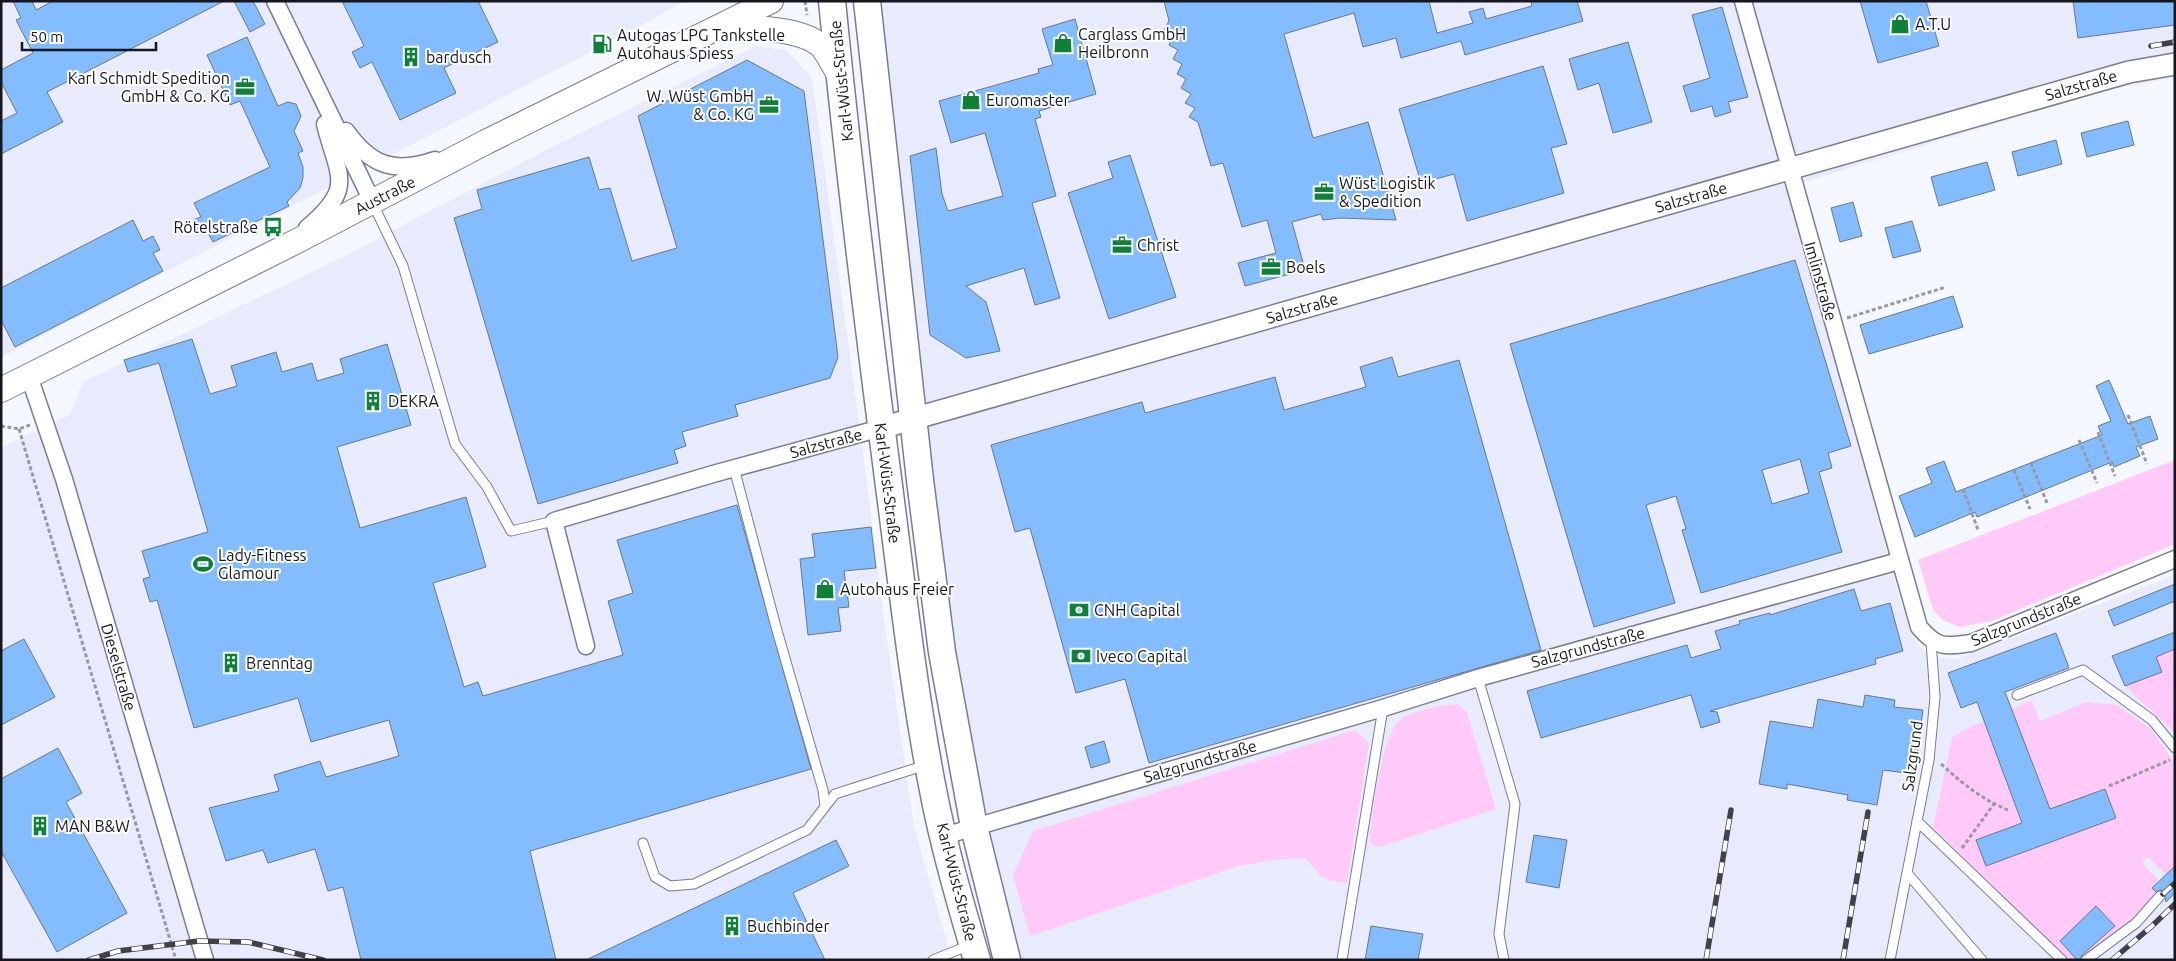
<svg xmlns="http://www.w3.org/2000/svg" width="2176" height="961" viewBox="0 0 2176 961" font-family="Ubuntu,sans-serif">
<rect width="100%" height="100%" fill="#f5f7ff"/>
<g fill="#e8ebfc">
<polygon points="1,1 685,1 629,32 1,357"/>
<polygon points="855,1 2175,1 2175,77 2104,91 1787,187 1901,603 1912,636 1923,650 1942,658 1957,659 2175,575 2175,649 2156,657 2162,672 2125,686 2175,733 2175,763 2169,752 2086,702 2040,721 2032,700 2012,709 2105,789 2116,818 1986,866 1976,840 1984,721 1965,729 1933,827 2069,960 995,960 969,876 931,672 861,80"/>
<polygon points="756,46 786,50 812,78 865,467 883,612 914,827 952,960 1,960 1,448 70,414 83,382 345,256 546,150"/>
<polygon points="2148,857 2166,875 2175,866 2175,960 2082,960 2137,914 2155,891 2152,888 2159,880 2142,863"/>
</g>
<g fill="#ffc9f8">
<polygon points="2175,460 2175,544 1992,621 1959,627 1943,620 1933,610 1918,560"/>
<polygon points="2175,649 2175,733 2125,686 2162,672 2156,657"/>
<polygon points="2032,700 2040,721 2086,702 2117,705 2151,729 2175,763 2175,866 2166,875 2148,857 2142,863 2159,880 2152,888 2156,892 2137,914 2082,960 2069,960 1933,827 1952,738 1965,729 1984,721 2022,823 1976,840 1986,866 2116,818 2105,789 2050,809 2012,709"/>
<path d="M 1458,704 L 1467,712 L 1496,809 L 1383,846 L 1375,847 L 1369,839 C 1374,811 1380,728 1406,716 C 1421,709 1442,706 1458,704 Z"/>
<path d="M 1355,730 L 1369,743 L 1347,883 C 1316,879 1325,878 1305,858 L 1272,860 L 1239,866 L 1030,936 L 1013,875 L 1033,831 Z"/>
</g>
<g fill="#84bdff" stroke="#6a7786" fill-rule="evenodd">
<polygon points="13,1 32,1 36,10 53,1 224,1 47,92 63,122 1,154 1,121 17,113 1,82 1,70 33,53 16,20 21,18"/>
<polygon points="234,1 253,1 265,24 250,32"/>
<polygon points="342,1 478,1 498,42 444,68 456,93 400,120 372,62 360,68 352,52 364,46"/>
<polygon points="1164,1 1429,1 1437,33 1473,23 1469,12 1483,8 1486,19 1532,6 1531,1 1577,1 1583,21 1465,55 1461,41 1401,58 1396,38 1363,47 1354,13 1284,34 1313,138 1368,122 1396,220 1340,218 1323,220 1321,214 1292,222 1305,270 1245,286 1238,263 1276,253 1267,220 1242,227 1223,163 1211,166 1198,122 1189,117 1195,108 1185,103 1191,94 1181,88 1186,79 1177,74 1182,64 1173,59 1178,50 1169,45 1174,35 1164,30 1169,21"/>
<polygon points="1860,1 1926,1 1939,46 1878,63"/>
<polygon points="2073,1 2175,1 2175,25 2078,38"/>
<polygon points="1722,7 1748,97 1728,102 1731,112 1715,117 1712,106 1691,112 1683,86 1710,78 1692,15"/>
<polygon points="1075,19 1096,94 1039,111 1041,117 1035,119 1056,196 1032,203 1060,298 1035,305 1024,268 966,286 986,302 1000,351 966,358 930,335 910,156 936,148 942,194 948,211 1003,196 985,133 951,143 939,101 1039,73 1038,69 1053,65 1042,29"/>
<polygon points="247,37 278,106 288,102 296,104 301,116 294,131 303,151 298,153 303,167 303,178 300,188 287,202 289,206 213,242 207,231 200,234 193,220 201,217 194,203 270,167 240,101 230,105 207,55"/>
<polygon points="1628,42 1652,122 1613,133 1599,83 1578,90 1569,59"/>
<polygon points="747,60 804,91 838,357 830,378 735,405 738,416 682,432 686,446 674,450 678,463 538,504 454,218 482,209 477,190 589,157 599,190 610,188 632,261 677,248 638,116"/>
<polygon points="1543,66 1567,144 1551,148 1564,193 1467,221 1454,174 1421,183 1399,109"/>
<polygon points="2128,121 2134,145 2087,157 2081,133"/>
<polygon points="2056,140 2062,164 2018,176 2012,152"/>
<polygon points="1130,155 1176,297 1109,319 1068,193 1113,178 1108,162"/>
<polygon points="1987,162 1995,190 1939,206 1931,177"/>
<polygon points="1853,202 1862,236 1840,242 1831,208"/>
<polygon points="133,220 143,241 153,236 160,250 153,253 163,271 15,347 1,320 1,288"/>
<polygon points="1912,221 1921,251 1893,258 1885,228"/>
<path d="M 1795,260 L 1851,446 L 1828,453 L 1832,468 L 1819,472 L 1842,552 L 1701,593 L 1682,530 L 1686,529 L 1676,496 L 1646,505 L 1675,603 L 1594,627 L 1510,344 ZM 1800,459 L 1809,493 L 1772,504 L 1762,470 Z"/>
<polygon points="1953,296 1963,327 1869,354 1860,325"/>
<polygon points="192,339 210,394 237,386 231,366 276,352 282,372 312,363 317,381 344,373 340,359 387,344 411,425 337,447 360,528 466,497 486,567 433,583 464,687 478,682 483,696 623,655 608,601 633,593 617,540 737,505 811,769 530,851 556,960 361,960 343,887 328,891 315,849 268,863 263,850 226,861 209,808 279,791 274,775 320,761 326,777 399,756 389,720 311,742 298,698 194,728 157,600 150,602 143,579 150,577 142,551 208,532 159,363 128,372 124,360"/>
<polygon points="1392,357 1398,377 1459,360 1541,650 1149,763 1125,679 1076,693 1030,528 1015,532 991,445 1142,402 1145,413 1275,377 1284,410 1366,387 1360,367"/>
<polygon points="2109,380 2128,424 2150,416 2158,439 2136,447 2140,456 2114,467 2112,462 1977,517 1975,512 1915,537 1899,496 1932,483 1926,468 1944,461 1956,492 2102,435 2098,426 2111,421 2096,386"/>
<polygon points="871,527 876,568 844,571 849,607 838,608 841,631 808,635 800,559 815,557 812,534"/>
<polygon points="2175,584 2175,601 2114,626 2108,611"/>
<polygon points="1854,589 1861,611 1890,603 1903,651 1875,659 1876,664 1710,711 1717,712 1720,722 1701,728 1691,695 1541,738 1527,691 1687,645 1691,658 1721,649 1715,631 1740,624 1739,621 1770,613 1770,615"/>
<polygon points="2175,632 2175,649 2156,657 2162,672 2125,686 2112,656"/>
<polygon points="2056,633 2069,668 2005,692 2050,809 2105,789 2116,818 1986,866 1976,840 2022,823 1977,702 1961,708 1948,673"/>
<polygon points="24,639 55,697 1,725 1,651"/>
<polygon points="1865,695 1895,700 1894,707 1923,710 1914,774 1883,770 1877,805 1847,800 1848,795 1787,784 1787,789 1759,784 1770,721 1813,728 1818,699 1863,707"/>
<polygon points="1104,741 1110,762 1091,768 1085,747"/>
<polygon points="58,748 82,793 66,802 127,913 57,952 1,851 1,779"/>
<polygon points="1534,835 1567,840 1559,888 1526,882"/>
<polygon points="836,840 849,866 793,893 825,960 586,960"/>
<polygon points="2175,866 2175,893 2166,902 2164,892 2161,890 2156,892 2152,888"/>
<polygon points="2096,906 2115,926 2082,955 2080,960 2077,960 2060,941"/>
<polygon points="1371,926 1423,934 1418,960 1365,960"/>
</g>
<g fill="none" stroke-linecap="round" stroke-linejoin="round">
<defs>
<g id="service">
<polyline points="372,202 403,266 455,444 487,487 511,531 554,521"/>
<polyline points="734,468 776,627 823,790 825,806"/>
<polyline points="1478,678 1515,804 1499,934 1504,960"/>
<polyline points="2017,695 2083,670 2152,720 2175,748"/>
<polyline points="1917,821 2062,960"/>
<polyline points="643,843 655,877 670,886 694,884 807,830 835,794 926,765"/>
<polyline points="1907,873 1982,960"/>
<polyline points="933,960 970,945"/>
<polyline points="1342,960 1383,708"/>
<polyline points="1890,960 1929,760 1935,697 1931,641"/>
<polyline points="2086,960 2136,923 2160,896"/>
</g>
<g id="minor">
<polyline points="275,1 372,201"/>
<path d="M 1743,1 L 1919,627 C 1937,648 1944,647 1971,643 L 2175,559"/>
<path d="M 346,131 C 371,166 394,174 435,160"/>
<path d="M 307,228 C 356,187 338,177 325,124"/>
<polyline points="29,376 64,479 205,960"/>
<polyline points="586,646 554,521 713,474 881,428"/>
<polyline points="944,836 1383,708 1478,678 1899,561"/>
</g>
<polyline id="tertiary" points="881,428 2129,72 2175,64"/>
<g id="secondary">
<path d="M 723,26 C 749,28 804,27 823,48 C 829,56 834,66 839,75"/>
<polyline points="1,390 301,239 486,142 771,1"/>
</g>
<g id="primary">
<path d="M 832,1 C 848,163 868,325 889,486 C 902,586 913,686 932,785 C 943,844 960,902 977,960"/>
<polyline points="867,1 920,480 942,652 974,827 1007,960"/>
</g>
</defs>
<use href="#service" stroke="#7a7c8f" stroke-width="11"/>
<use href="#minor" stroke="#7a7c8f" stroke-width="19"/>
<use href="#tertiary" stroke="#7a7c8f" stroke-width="24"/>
<use href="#secondary" stroke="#7a7c8f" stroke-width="26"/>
<use href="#primary" stroke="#7a7c8f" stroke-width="29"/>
<g stroke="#9799a1" stroke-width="3" stroke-dasharray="4 2.5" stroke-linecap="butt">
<polyline points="805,1 807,15"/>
<polyline points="1847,318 1946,287"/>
<polyline points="2128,415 2147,464"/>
<polyline points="1,426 19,429 30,425"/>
<polyline points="19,429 176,960"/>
<polyline points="2098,432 2115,476"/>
<polyline points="2079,440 2097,483"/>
<polyline points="2031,463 2047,503"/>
<polyline points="2014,470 2030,509"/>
<polyline points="1963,489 1978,530"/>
<path d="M 1941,764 C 1962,783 1981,799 2008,810"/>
<polyline points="2109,786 2170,760"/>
<polyline points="1962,848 1994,804"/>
</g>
<use href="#service" stroke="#fff" stroke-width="9"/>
<use href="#minor" stroke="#fff" stroke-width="16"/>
<use href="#tertiary" stroke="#fff" stroke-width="21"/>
<use href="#secondary" stroke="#fff" stroke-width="24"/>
<use href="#primary" stroke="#fff" stroke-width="26"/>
<defs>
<g id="rail">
<polyline points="2151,46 2175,42"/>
<polyline points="2163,894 2175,883"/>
<polyline points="89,960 118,951 199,941 248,942 323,960"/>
<polyline points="1706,960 1731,810"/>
<polyline points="1843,960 1868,812"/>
<polyline points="2112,960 2152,926 2175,904"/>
</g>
</defs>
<use href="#rail" stroke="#414249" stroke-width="5.5"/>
<use href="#rail" stroke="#fff" stroke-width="4" stroke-dasharray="11" stroke-linecap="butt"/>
</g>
<defs>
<symbol id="shop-bare" viewBox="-9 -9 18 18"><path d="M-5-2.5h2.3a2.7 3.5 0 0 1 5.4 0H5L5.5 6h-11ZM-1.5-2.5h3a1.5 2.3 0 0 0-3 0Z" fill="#0e8037" stroke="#fff" stroke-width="2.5" paint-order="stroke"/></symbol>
<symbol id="fuel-bare" viewBox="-9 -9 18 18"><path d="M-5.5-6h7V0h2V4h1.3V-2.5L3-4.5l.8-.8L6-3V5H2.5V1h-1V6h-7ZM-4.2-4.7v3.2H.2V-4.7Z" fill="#0e8037" stroke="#fff" stroke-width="2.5" paint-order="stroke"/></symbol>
<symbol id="building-bare" viewBox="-9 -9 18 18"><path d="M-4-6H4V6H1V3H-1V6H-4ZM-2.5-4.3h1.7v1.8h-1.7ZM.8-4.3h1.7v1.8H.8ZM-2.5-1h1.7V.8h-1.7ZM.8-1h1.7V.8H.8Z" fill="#0e8037" stroke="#fff" stroke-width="2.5" paint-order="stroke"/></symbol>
<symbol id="office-bare" viewBox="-9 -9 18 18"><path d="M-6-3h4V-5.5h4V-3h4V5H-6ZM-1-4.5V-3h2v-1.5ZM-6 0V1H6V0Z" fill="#0e8037" stroke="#fff" stroke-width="2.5" paint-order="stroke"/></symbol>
<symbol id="bus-bare" viewBox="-9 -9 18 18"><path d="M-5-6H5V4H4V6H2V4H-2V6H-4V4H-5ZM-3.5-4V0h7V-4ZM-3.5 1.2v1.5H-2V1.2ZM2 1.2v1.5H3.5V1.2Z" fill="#0e8037" stroke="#fff" stroke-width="2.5" paint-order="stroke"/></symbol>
<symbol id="stadium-bare" viewBox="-9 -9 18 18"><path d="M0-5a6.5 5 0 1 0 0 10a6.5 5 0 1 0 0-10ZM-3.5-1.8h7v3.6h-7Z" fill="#0e8037" stroke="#fff" stroke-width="2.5" paint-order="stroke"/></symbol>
<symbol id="bank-bare" viewBox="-9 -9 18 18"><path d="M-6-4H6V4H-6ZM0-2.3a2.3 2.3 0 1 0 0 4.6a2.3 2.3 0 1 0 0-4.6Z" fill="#0e8037" stroke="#fff" stroke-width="2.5" paint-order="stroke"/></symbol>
</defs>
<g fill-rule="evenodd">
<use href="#shop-bare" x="1886" y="10" width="28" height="28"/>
<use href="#shop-bare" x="1049" y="29" width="28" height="28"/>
<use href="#fuel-bare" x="588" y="30" width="28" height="28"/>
<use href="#building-bare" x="397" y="43" width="28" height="28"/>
<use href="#office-bare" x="231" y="73" width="28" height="28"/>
<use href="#shop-bare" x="957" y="86" width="28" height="28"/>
<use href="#office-bare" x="755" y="91" width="28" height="28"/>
<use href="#office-bare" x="1310" y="178" width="28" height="28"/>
<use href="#bus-bare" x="259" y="213" width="28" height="28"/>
<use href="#office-bare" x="1108" y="231" width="28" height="28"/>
<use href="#office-bare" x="1257" y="253" width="28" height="28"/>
<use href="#building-bare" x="359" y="387" width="28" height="28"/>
<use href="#stadium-bare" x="189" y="550" width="28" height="28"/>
<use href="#shop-bare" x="811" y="575" width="28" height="28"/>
<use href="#bank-bare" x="1065" y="596" width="28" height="28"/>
<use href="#bank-bare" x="1067" y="642" width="28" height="28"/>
<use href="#building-bare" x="217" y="649" width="28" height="28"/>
<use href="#building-bare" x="26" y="812" width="28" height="28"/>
<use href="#building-bare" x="718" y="912" width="28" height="28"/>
</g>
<g text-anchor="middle" stroke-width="4" stroke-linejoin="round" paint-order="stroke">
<g font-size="16" fill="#16171e" stroke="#fff" text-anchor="start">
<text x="1915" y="30">A.T.U</text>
<text x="1078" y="40">Carglass GmbH<tspan x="1078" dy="18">Heilbronn</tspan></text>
<text x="617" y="41">Autogas LPG Tankstelle<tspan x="617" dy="18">Autohaus Spiess</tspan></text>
<text x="426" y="63">bardusch</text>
<text x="230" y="84" text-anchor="end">Karl Schmidt Spedition<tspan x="230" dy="18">GmbH &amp; Co. KG</tspan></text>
<text x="754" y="102" text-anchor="end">W. Wüst GmbH<tspan x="754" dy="18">&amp; Co. KG</tspan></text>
<text x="986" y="106">Euromaster</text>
<text x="1339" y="189">Wüst Logistik<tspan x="1339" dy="18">&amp; Spedition</tspan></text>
<text x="258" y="233" text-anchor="end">Rötelstraße</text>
<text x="1137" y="251">Christ</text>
<text x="1286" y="273">Boels</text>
<text x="388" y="407">DEKRA</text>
<text x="218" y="561">Lady-Fitness<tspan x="218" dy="18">Glamour</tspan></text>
<text x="840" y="595">Autohaus Freier</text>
<text x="1094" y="616">CNH Capital</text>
<text x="1096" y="662">Iveco Capital</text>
<text x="246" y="669">Brenntag</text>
<text x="55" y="832">MAN B&amp;W</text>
<text x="747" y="932">Buchbinder</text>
</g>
<g font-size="16" fill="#16171e" stroke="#fff">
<text transform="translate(841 81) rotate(-96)" y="6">Karl-Wüst-Straße</text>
<text transform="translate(2081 85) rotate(-16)" y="6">Salzstraße</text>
<text transform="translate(385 195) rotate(-27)" y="6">Austraße</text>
<text transform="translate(1691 197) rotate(-16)" y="6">Salzstraße</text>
<text transform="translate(1821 281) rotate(74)" y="6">Imlinstraße</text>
<text transform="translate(1302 308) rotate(-16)" y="6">Salzstraße</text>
<text transform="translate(826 443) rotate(-15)" y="6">Salzstraße</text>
<text transform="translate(888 483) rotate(83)" y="6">Karl-Wüst-Straße</text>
<text transform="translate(2026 619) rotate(-22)" y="6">Salzgrundstraße</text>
<text transform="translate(1588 647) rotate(-15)" y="6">Salzgrundstraße</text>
<text transform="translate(119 667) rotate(74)" y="6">Dieselstraße</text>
<text transform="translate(1912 756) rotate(-82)" y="6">Salzgrund</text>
<text transform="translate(1200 761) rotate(-16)" y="6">Salzgrundstraße</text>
<text transform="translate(957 882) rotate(76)" y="6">Karl-Wüst-Straße</text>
</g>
</g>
<rect width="2176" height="961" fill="none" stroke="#16171e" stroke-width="5"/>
<path d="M22 42v8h134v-8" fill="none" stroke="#16171e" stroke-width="2.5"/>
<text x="30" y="42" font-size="15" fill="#16171e" stroke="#ffffff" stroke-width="4" paint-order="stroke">50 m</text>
</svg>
